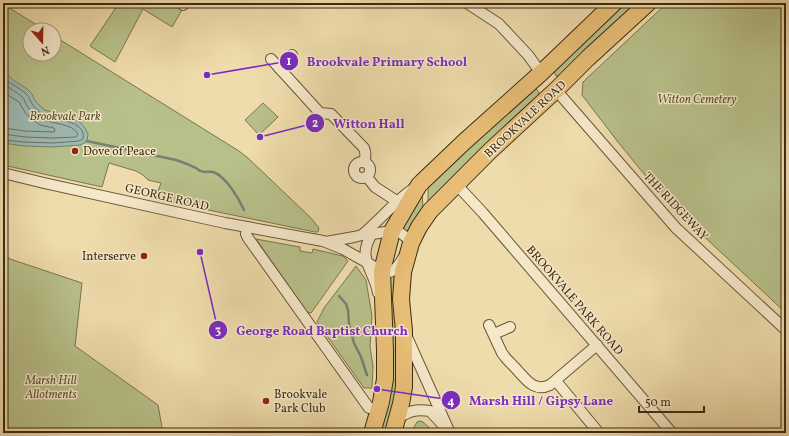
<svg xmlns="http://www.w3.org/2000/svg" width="789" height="436" viewBox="0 0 789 436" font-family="Vollkorn,serif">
<rect width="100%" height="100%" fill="#efdcac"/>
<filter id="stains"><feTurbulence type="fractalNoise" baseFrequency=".005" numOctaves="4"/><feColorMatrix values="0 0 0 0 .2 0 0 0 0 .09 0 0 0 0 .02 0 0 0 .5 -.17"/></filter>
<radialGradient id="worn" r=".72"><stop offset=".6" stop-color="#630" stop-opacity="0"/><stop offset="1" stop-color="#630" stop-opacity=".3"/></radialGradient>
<g fill="#b8c08a" stroke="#7a754e">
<polygon points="119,3 170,3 182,10 172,27 143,9 115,62 90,46"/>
<polygon points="620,3 639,3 560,75 556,76 553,69"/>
<polygon points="667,3 786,3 786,313 666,201 618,142 582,95 583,82"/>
<polygon points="3,4 45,30 30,30 30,54 54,54 54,36 239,151 249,159 311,218 319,228 318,232 315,232 155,199 161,183 148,180 143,175 136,171 109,163 102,187 3,165"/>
<polygon points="535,88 539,92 538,96 430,203 428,201 428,182"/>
<polygon points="263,103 278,117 259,135 245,120"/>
<polygon points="422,189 423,210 409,232 403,229 400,224"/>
<polygon points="256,239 300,247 300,251 312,253 313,249 343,256 348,261 311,313 307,312"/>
<polygon points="3,253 10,259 82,283 75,346 158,405 163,433 3,433 3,409 6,398 3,396"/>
<polygon points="356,266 366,280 372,316 370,347 373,366 372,388 364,388 317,322 324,308"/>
<polygon points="397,276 397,394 386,433 375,433 385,277"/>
<polygon points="420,421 423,422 435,433 411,433 417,422"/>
</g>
<polygon fill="#9db9b3" stroke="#768073" points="3,70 13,80 27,89 32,94 34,99 38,104 45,110 63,115 80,122 85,128 88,134 87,141 81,145 53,147 24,146 3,143"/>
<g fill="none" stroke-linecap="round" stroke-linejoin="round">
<g stroke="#6c7262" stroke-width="1">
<path d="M 3,76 C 6,79 8,82 12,84 C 17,88 23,90 27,95 C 30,98 28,96 30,100 C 32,105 38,111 42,114 C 53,120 87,120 83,139 L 79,141 L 53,143 L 24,142 L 3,140"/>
<path d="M 3,83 C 9,89 18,92 23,98 C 25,100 24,101 26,104 C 29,109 35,116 41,119 C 52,124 72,123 78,134 L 76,137 L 53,138 L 25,137 L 3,134"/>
<polyline points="3,92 19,102 26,114 36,122 40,125 54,128 55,130 54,132 53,132 25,131 3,128"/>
</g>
<g stroke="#768073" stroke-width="2.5">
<path d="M 87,141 L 176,160 C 183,162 189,165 196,168 C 198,169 199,171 201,171 C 205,173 209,171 213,172 C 226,176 239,199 244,210"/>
<polyline points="339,296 346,304 348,310 349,324 354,343 361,357 367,375"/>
</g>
<defs>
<g id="street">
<polyline points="467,3 499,24 528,55 541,73"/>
<polyline points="183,5 185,3"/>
<path d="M 271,59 L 320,113 L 331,114 L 364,148 C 366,153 366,157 364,162"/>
<polyline points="279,68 292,55"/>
<polyline points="556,90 676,228 786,330"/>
<circle cx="362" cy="170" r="8"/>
<path d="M 3,173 L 44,183 L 225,223 L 323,241 L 343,249 L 382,271 C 385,272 389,273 392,271 C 400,267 407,251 411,243 L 406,237 L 399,232 L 392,231 L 372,234 L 362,235 L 354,237 L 326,242"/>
<polyline points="367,177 375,187 398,202"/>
<polyline points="457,185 483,213 672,433"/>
<polyline points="247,227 246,234 248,238 369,408"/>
<path d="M 372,234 C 356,259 374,269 378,293"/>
<path d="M 362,235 C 380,220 394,202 413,189"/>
<path d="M 489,325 L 502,353 L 505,357 C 509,362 514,366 518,371 C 527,381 535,392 550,385 L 597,345"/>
<polyline points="494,334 510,327"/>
<polyline points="407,337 450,433"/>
<polyline points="556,381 599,433"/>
<path d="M 398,418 C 410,411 415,409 430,411 L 443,425"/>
</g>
<g id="primary">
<polyline points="372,433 381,402 385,379 385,350 382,271 392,231 419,185 422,182 464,142 541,73 614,3"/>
<polyline points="393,433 401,404 404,387 404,331 401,299 403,272 411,243 419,227 430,211 490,151 556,90 588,58 648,3"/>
</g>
</defs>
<use href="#street" stroke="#695638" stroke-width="12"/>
<use href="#primary" stroke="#3c2a12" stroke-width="18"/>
<use href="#street" stroke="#f5e8c9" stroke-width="10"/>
<use href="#primary" stroke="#e8be76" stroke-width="16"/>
</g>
<g fill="#8f2418" stroke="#f5e8c9" stroke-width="1.5">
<circle cx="75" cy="151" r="4"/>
<circle cx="144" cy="256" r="4"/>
<circle cx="266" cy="401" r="4"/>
</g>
<g text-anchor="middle" stroke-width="3" stroke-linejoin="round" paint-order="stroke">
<g font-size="12" font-style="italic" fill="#5b5030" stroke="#f5e8c9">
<text x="697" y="103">Witton Cemetery</text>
<text x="65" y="120">Brookvale Park</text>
<text x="51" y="384">Marsh Hill<tspan x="51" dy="14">Allotments</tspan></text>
</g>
<g font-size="12" fill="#3c2a12" stroke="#f5e8c9">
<text transform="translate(525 119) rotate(-43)" y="4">BROOKVALE ROAD</text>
<text transform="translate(167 197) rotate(13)" y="4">GEORGE ROAD</text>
<text transform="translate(676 206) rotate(47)" y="4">THE RIDGEWAY</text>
<text transform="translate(575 300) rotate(49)" y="4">BROOKVALE PARK ROAD</text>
</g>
<g font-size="12" fill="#3c2a12" stroke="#f5e8c9" text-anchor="start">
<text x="83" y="155">Dove of Peace</text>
<text x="136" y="260" text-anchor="end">Interserve</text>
<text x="274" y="398">Brookvale<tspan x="274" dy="14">Park Club</tspan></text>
</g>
</g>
<path fill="none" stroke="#7b2cbf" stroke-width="1.5" d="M207 75L289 61M260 137L315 123M200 252L218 330M377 389L451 400"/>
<g fill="#7b2cbf" stroke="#f5e8c9" stroke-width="1.5">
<circle cx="207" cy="75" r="4"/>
<circle cx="260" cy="137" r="4"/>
<circle cx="200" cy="252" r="4"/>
<circle cx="377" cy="389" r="4"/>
<circle cx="289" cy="61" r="10"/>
<circle cx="315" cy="123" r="10"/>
<circle cx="218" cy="330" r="10"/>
<circle cx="451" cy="400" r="10"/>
</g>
<g font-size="12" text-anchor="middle" font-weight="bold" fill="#fff">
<text x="289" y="65">1</text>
<text x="315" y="127">2</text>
<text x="218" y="334">3</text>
<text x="451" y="405">4</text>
</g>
<g font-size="13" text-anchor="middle" font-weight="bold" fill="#7b2cbf" stroke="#f5e8c9" stroke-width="3" stroke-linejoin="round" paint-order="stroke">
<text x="387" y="66">Brookvale Primary School</text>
<text x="369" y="128">Witton Hall</text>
<text x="322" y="335">George Road Baptist Church</text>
<text x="541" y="405">Marsh Hill / Gipsy Lane</text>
</g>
<rect width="789" height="436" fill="none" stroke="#efdcac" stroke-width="16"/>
<rect x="4" y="4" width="781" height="428" fill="none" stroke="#3c2a12" stroke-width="2"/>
<rect x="8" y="8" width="773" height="420" fill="none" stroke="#3c2a12"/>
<g transform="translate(42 42) rotate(160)"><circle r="19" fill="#f5e8c9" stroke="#ab9c80"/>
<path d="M0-3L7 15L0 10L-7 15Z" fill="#8f2418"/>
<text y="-6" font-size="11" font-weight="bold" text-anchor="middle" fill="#3c2a12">N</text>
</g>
<path d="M639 406v6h65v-6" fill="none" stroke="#3c2a12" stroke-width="2"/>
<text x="645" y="406" font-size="12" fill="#3c2a12" stroke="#f5e8c9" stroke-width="3" paint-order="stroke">50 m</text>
<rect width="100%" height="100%" filter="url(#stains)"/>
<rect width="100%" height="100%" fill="url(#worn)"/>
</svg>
